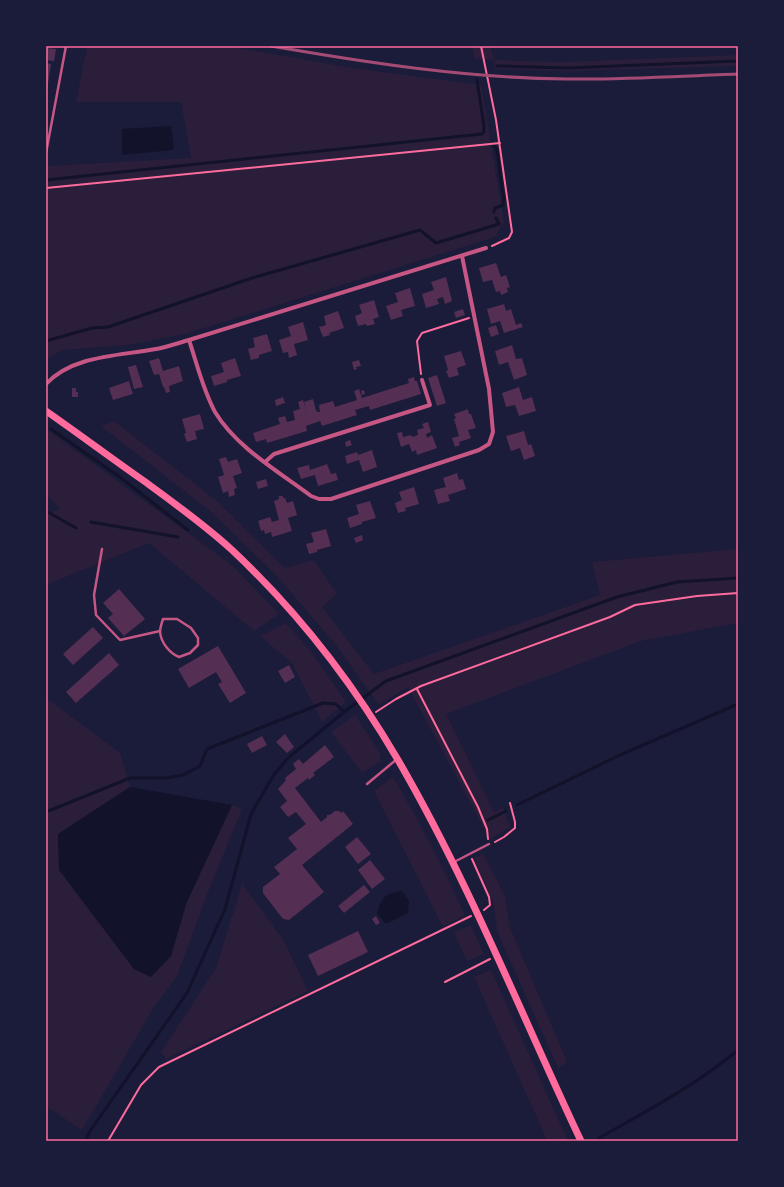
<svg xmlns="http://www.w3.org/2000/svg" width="784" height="1187" viewBox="0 0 784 1187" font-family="Cabin,sans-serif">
<rect width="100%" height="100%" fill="#1b1b3a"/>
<g fill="#2a1e3b">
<polygon points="87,46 227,46 352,68 481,85 504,222 495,237 185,334 127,345 63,350 46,359 46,166 191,158 181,102 76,102"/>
<polygon points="472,46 490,46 494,60 564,62 738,55 738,66 565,71 495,69 494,60 475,59"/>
<polygon points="114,421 217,501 285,568 314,560 337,594 322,607 374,674 600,595 592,562 738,549 738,623 641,641 446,714 494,812 503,808 510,827 490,839 408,687 379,705 336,645 275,574 210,511 101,426"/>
<polygon points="46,430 49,431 233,566 279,614 254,631 149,543 46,585 46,514 60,509 46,494"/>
<polygon points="286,623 312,653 346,702 322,722 292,663 260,636"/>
<polygon points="46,698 120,753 130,787 58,834 59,870 134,969 171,956 186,904 232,805 242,809 206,897 177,976 154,1007 82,1130 46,1106"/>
<polygon points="355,715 380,753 381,761 362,773 331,732"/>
<path d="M 393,777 C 420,822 443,868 465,915 L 443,927 L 374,791 Z"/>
<polygon points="483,854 506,898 509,925 567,1062 558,1068 497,931 494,905 474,858"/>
<polygon points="242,884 284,941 308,991 166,1059 161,1052 216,968"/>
<polygon points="471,925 484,954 467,961 454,932"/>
<polygon points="491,970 564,1132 568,1141 541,1141 546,1138 474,977"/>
</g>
<g fill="#12122b">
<polygon points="171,126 174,148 172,150 122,155 122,129"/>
<polygon points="130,787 232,805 186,904 171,956 151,977 134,969 59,870 58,834"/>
<path d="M 402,891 L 409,901 L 408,913 L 388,923 L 385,923 L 377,913 C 381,898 385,893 402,891 Z"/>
</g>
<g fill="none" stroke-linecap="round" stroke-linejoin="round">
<g stroke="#12122b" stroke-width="3">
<polyline points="497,66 567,68 738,61"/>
<polyline points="46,180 482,134 484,132 484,126 477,80"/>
<polyline points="494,212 495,208 503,205 504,197 502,189 497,150 494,146"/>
<polyline points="46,341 92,328 108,327 252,278 420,230 436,243 499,224 496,218"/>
<polyline points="51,429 121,478 188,530"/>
<polyline points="46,511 76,528"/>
<polyline points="91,522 178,537"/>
<polyline points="517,805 620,755 738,704"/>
<polyline points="46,812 130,778 166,778 183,775 200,766 207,749 323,703 336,704 344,712"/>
<polyline points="488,820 506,811"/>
<path d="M 599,1138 C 647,1111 696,1085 738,1050"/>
<polyline points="85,1141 90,1131 187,993 225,909 251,814 273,776 288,758 344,712 386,681 617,597 677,582 738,578"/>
</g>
</g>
<g fill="#542f53">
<polygon points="46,48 56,49 54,61 46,60"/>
<polygon points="46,63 51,64 47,90 46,90"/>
<polygon points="496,263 501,277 506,275 510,287 507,288 508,292 501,295 500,291 496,292 492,280 483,282 479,268"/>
<polygon points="446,277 452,301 445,304 443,297 437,299 439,304 426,308 422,294 434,290 431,282"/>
<polygon points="410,288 415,306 401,310 403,316 391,320 386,306 398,302 395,293"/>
<polygon points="374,300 379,317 373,319 375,324 367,326 366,324 358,326 355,316 362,313 359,305"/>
<polygon points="504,304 506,311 511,309 516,325 521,323 523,327 504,333 500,321 491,324 487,309"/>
<polygon points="463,309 465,315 456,318 454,312"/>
<polygon points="338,311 344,328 329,333 330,335 323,337 319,327 326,325 324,316"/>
<polygon points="303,322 308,340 294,344 297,355 289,358 288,352 283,353 279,340 291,336 288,327"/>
<polygon points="496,325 499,334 491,337 488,328"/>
<polygon points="267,334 272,351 259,355 259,358 251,360 248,349 255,347 253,338"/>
<polygon points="512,345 516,359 522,358 527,375 514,380 508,362 499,365 495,351"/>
<polygon points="461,351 466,365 457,368 459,375 449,378 446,371 448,370 444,356"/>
<polygon points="159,358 163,371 179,366 183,381 169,386 170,392 166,393 164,387 163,387 159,374 154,375 149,361"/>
<polygon points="235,358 241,376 227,380 227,382 214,386 211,376 224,372 221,363"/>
<polygon points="359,360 361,366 356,367 357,369 354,370 352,362"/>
<polygon points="136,365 143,387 134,389 128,367"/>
<polygon points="437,375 446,403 437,406 428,378"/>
<polygon points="414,377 415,381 417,381 421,394 370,410 369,406 355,410 357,415 322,426 320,421 306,426 307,431 267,443 266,439 256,442 253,433 280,424 278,418 285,416 287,422 295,420 293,411 300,409 298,402 303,400 308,416 304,402 313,399 316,411 318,412 320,412 319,405 333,401 335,407 357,400 354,391 359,389 362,398 409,383 408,379"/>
<polygon points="129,381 133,394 113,400 109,388"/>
<polygon points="519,387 523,400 532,397 536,411 519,416 515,405 506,407 502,393"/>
<polygon points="72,388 76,388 76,392 78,392 78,397 72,397"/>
<polygon points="364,390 365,394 362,395 361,391"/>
<polygon points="283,397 285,403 276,406 275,400"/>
<polygon points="468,409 469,414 471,414 476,428 468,430 471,438 459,442 460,445 455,447 452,438 459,436 454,419 456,418 454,414"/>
<polygon points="200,414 204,429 195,431 197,439 187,442 184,434 186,433 182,419"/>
<polygon points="428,422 431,432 426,434 427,438 432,435 437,448 417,455 416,450 412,452 409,444 401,447 397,433 402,432 403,437 411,435 412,437 418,435 417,430 424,428 422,424"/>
<polygon points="524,431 528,445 531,444 535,456 524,460 520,448 511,451 506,436"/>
<polygon points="350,440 352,445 346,447 345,442"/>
<polygon points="372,450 377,467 363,472 359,460 347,464 345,456 357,452 358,455"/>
<polygon points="226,457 228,462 237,459 242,473 233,476 237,488 234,489 235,495 229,497 228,491 223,493 218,477 224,475 219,459"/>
<polygon points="327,464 331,474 336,473 338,480 318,486 315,475 301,479 297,468 309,465 310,470"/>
<polygon points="457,473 459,480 463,479 466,489 448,495 450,501 438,504 434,490 446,487 443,478"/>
<polygon points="266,479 268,486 258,489 256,482"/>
<polygon points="414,487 419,504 405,508 406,511 398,513 395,503 402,500 399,492"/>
<polygon points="279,496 283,496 283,498 285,498 287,503 293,501 297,515 288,518 292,531 272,537 271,532 265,534 264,530 261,531 258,521 270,517 272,522 279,520 274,501 279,499"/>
<polygon points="370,501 376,518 362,522 362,524 350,528 347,518 359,514 356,505"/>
<polygon points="326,529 331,546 317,550 317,552 309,554 306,544 314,542 311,533"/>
<polygon points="362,535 363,540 356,543 354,538"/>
<polygon points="119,589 145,619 124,636 108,618 113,614 103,603"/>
<polygon points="93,627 103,638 73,665 63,654"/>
<polygon points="218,646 246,693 230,703 218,684 222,682 216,672 189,688 178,669"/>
<polygon points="109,653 119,665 76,703 66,692"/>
<polygon points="289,665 295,677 285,683 278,671"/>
<polygon points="285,734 294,747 287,753 276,742"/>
<polygon points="262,736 267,745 252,753 247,744"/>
<polygon points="325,745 334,757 313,773 315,775 309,780 308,778 295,788 321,822 327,817 327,815 330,815 335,811 339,811 342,813 343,811 353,824 302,865 324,892 289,920 283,919 263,893 263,887 280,874 274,867 297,849 288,838 306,824 296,812 288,817 280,807 287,801 278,789 286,780 285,778 296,769 293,764 299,759 303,764"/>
<polygon points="357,837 371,854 358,864 345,847"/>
<polygon points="370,860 385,879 372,889 358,870"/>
<polygon points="364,885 370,892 344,913 338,906"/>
<polygon points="376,916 380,923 376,925 372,919"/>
<polygon points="358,931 368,952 318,976 308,955"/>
</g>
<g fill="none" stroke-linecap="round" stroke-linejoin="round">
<g stroke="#ff6b9d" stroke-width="2">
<polyline points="481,46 496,120 512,232 509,238 492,246"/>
<polyline points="46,188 500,143"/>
<polyline points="421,374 417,341 422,333 469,318"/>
<polyline points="417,689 478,807 487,829 488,839"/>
<polyline points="376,712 396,699 421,686 610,617 635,605 697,596 738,593"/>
<polyline points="495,842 504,837 515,828 515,822 510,803"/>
<polyline points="472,859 489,897 490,905 484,910"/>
<polyline points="445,982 490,959"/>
<polyline points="108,1141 141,1085 159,1067 471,916"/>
</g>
<g stroke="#c65784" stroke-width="2.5">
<polyline points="46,153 66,46"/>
<polyline points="102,549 94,595 96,615 120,640 160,631"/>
<path d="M 163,619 L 177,619 L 191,628 L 198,638 L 198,645 L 190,653 L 179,657 C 169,653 161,642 160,632 C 160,628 162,622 163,619 Z"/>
<polyline points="367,784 397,759"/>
<polyline points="454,862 489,844"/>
</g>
<g stroke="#c65784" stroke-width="4">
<path d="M 189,340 C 197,364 203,390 215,412 C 236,447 279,472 311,496 L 319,499 L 331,499 L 479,450 L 489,444 L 493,432 L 489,389 L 462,256"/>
<path d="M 46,384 C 73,355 119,356 156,349 C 167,347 178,343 189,340 L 486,248"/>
<polyline points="265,462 274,454 430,405 422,380"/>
</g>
<path stroke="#ff6b9d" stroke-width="7" d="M 46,411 C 79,434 111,458 144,481 C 174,503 205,525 232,550 C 297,611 353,683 398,760 C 469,882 521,1014 581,1141"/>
<path stroke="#a44b75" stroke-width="3" d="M 271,46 C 369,63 467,78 566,79 C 623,80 681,76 738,74"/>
</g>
<rect width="784" height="1187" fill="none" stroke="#1b1b3a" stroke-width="94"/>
<rect x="47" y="47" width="690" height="1093" fill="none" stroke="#ff6b9d" stroke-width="1.5"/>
</svg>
